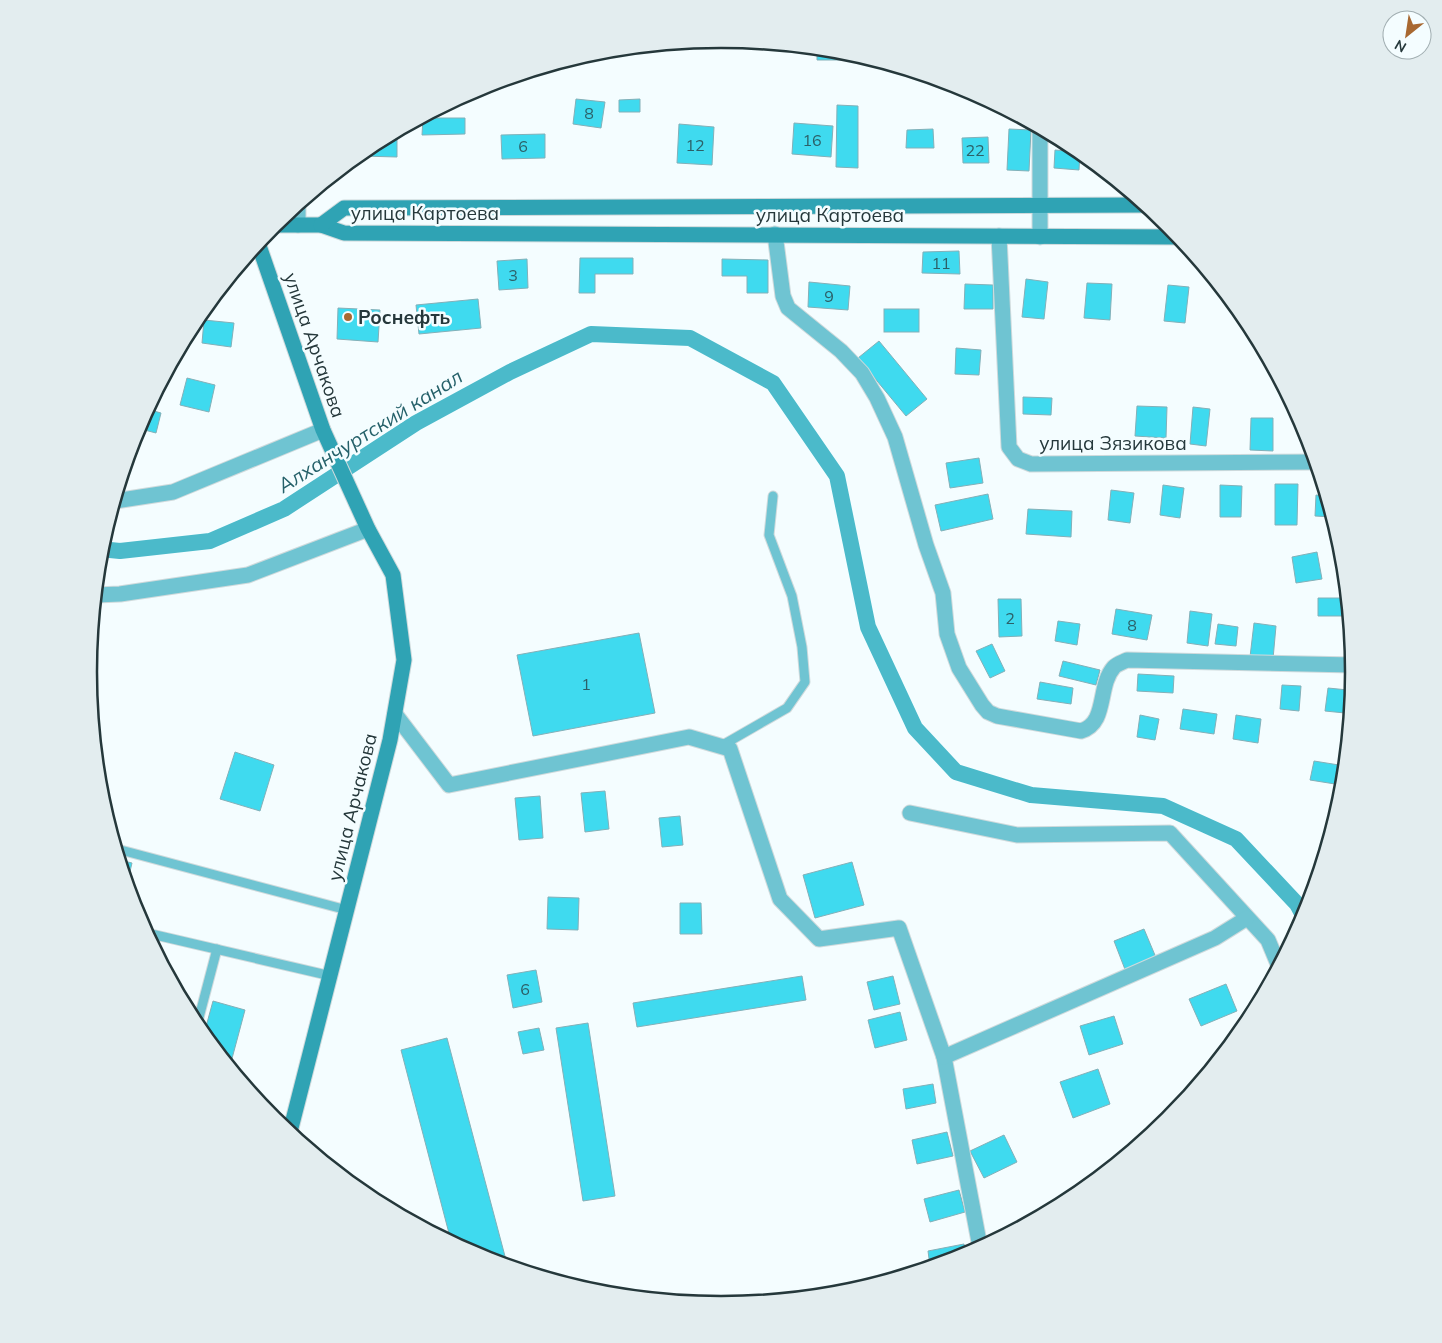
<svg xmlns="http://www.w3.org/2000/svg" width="1442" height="1343" viewBox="0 0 1442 1343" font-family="Mulish,sans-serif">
<rect width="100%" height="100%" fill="#f4fdff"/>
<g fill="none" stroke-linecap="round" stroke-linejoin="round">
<polyline stroke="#4bbaca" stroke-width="16" points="100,549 120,551 210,541 284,509 416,423 510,372 591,334 690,338 773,383 837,476 868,627 915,728 956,772 1031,795 1163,806 1236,839 1297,904 1304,917"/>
</g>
<g fill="#3fdaef" stroke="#83b0b8">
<polygon points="773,44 808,47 808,51 773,50"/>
<polygon points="817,48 845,51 875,60 817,60"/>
<polygon points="576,99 605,102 601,128 573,124"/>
<polygon points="640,99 640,112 619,112 619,100"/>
<polygon points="837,105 858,106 858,168 836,167"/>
<polygon points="423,118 465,118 465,134 422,135"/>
<polygon points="794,123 833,126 831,157 792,154"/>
<polygon points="679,124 714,127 712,165 677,163"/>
<polygon points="933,129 934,148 906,148 907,130"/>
<polygon points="1009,129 1031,130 1029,171 1007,170"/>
<polygon points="397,131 397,157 361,156 361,152 370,145"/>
<polygon points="545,134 545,158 502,159 501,135"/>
<polygon points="988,137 989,163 963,163 962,138"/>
<polygon points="1055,150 1080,152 1079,170 1054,168"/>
<polygon points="1093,162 1104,171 1092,171"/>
<polygon points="959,251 960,274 922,273 923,252"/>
<polygon points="580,258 633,258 633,274 595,274 595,293 579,293"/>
<polygon points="527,259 528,288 499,290 497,261"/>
<polygon points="722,259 768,260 768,293 747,293 747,276 722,276"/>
<polygon points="1026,279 1048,282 1044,319 1022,317"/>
<polygon points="809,282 850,286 848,310 808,307"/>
<polygon points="1087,283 1112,284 1110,320 1084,318"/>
<polygon points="965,284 993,285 993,309 964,309"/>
<polygon points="1168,285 1189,287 1185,323 1164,321"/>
<polygon points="478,299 481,328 419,334 416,305"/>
<polygon points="338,308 380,310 378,342 337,339"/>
<rect x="884" y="309" width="35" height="23"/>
<polygon points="204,320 234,323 231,347 202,343"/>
<polygon points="879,341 927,399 906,416 858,358"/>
<polygon points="956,348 981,350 979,375 955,374"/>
<polygon points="187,378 215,385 209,412 180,405"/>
<polygon points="1023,397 1052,398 1051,415 1023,414"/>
<polygon points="1137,406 1167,407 1166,438 1135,436"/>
<polygon points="1193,407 1210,409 1206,446 1190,444"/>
<polygon points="147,409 161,413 156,433 137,428"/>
<polygon points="1251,418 1273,418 1273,451 1250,450"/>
<polygon points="979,458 983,483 950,488 946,463"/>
<polygon points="1275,484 1298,484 1297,525 1275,525"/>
<polygon points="1163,485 1184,488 1180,518 1160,515"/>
<polygon points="1220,485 1242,486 1241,517 1220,517"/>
<polygon points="1111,490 1134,493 1130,523 1108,520"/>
<polygon points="988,494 993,519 941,531 935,505"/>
<polygon points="1316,495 1326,496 1332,517 1315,516"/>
<polygon points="1028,509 1072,511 1071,537 1026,534"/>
<polygon points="1317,552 1322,579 1296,583 1292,557"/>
<polygon points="1318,598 1346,598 1348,616 1318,616"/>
<polygon points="998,599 1021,599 1022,636 999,637"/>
<polygon points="1116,609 1152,615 1147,640 1112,634"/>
<polygon points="1190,611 1212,614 1208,646 1187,643"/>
<polygon points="1058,621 1080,624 1077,645 1055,641"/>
<polygon points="1254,623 1276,626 1273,659 1250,657"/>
<polygon points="1218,624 1238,627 1236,646 1215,644"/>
<polygon points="639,633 655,713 533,736 517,655"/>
<polygon points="992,644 1005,671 990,678 976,651"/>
<polygon points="1063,661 1100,670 1096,685 1059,676"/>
<polygon points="1138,674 1174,676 1173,693 1137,691"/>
<polygon points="1040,682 1073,688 1071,704 1037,699"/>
<polygon points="1282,685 1301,686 1299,711 1280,709"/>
<polygon points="1328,688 1348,690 1345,713 1325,711"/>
<polygon points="1183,709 1217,714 1214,734 1180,729"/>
<polygon points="1140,715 1159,719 1155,740 1137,737"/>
<polygon points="1236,715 1261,719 1258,743 1233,739"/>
<polygon points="235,752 274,765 260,811 220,799"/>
<polygon points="1314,761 1339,765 1335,784 1310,780"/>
<polygon points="605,791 609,829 585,832 581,793"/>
<polygon points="540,796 543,838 519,840 515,798"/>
<polygon points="680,816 683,845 662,847 659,818"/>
<polygon points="120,860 132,863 127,884"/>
<polygon points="852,862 864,905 815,918 803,875"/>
<polygon points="548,897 579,898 578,930 547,929"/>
<polygon points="680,903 701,903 702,934 680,934"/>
<polygon points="1144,929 1157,960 1126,972 1114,941"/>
<polygon points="536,970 542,1002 513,1008 507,975"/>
<polygon points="802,976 806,1000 637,1027 633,1003"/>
<polygon points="893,976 900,1004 874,1010 867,982"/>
<polygon points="1226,984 1237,1011 1201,1026 1189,999"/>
<polygon points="213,1001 245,1010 230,1066 204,1034"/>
<polygon points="900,1012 907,1040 875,1048 868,1020"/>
<polygon points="1114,1016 1123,1044 1089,1055 1080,1026"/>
<polygon points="588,1023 615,1196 583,1201 556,1028"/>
<polygon points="539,1028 544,1050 523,1054 518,1032"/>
<polygon points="447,1038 506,1260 498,1262 479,1256 451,1241 401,1050"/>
<polygon points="1098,1069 1110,1104 1073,1118 1060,1082"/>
<polygon points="933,1084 936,1103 906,1109 903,1089"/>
<polygon points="947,1132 953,1156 917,1164 912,1140"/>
<polygon points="1004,1135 1017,1162 984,1178 970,1151"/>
<polygon points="959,1190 965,1212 930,1222 924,1199"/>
<polygon points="964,1244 966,1254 930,1266 928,1251"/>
</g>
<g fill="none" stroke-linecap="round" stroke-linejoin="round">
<defs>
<g id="lane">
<polyline points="721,746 787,708 805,682 802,647 792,596 769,535 773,496"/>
<polyline points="117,849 347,910"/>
<polyline points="147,933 331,976"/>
<polyline points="197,1025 217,949"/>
</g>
<g id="street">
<polyline points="1040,128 1040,237"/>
<polyline points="298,204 298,225"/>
<path d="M 775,234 L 783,296 L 788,308 L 841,351 L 862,373 L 877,398 L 895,437 L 926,545 L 943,593 L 947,634 L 959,668 L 982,705 L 988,712 L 997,716 L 1081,731 C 1108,723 1097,686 1114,667 C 1117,664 1123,662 1127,660 L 1353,665"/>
<polyline points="999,236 1009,447 1018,459 1031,464 1316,462"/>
<polyline points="115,501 173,492 323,430"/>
<polyline points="96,595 120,594 248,575 368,529"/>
<polyline points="395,714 449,785 689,737 730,749 780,899 819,939 899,928 944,1057 980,1247"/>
<polyline points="910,813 1017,835 1170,833 1268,940 1278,964"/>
<polyline points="944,1057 1215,938 1247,918"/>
</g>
<g id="secondary">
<polyline points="273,225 321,225 344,233 1179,237"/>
<polyline points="321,225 344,208 1145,205"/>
<polyline points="258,243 323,430 368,529 393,575 404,660 390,740 290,1132"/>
</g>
</defs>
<use href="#lane" stroke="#cfdadc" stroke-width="11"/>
<use href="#street" stroke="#cfdadc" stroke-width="17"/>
<use href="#secondary" stroke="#cfdadc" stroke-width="17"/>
<use href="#lane" stroke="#6fc4d2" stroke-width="9"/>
<use href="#street" stroke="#6fc4d2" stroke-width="15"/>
<use href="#secondary" stroke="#2fa3b4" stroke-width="15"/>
</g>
<circle fill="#a86831" stroke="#f4fdff" stroke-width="2" cx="348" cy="317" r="5"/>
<g text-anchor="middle" stroke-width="5" stroke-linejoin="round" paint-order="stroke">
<g font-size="16" fill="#2c6068">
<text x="589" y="119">8</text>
<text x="812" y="146">16</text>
<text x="695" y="151">12</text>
<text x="523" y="152">6</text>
<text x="975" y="156">22</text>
<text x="941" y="269">11</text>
<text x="513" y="281">3</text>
<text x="829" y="302">9</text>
<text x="1010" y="624">2</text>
<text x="1132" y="631">8</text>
<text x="586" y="690">1</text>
<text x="525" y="995">6</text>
</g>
<g font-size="19" fill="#25383b" stroke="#f4fdff">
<text x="425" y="220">улица Картоева</text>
<text x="830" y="222">улица Картоева</text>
<text transform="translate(315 345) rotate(71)" y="7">улица Арчакова</text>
<text x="1113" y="450">улица Зязикова</text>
<text transform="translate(352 807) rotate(-76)" y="7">улица Арчакова</text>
</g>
<g font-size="19" font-weight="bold" fill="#25383b" stroke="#f4fdff" text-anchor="start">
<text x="358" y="324">Роснефть</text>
</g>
<g font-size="20" font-style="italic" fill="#25616a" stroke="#f4fdff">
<text transform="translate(370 431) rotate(-32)" y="7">Алханчуртский канал</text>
</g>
</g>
<path d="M0 0H1442V1343H0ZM97 672a624 624 0 1 1 1248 0a624 624 0 1 1-1248 0Z" fill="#e3edef" fill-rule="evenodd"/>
<path fill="none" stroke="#25383b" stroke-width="2.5" d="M97 672a624 624 0 1 1 1248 0a624 624 0 1 1-1248 0Z"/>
<g transform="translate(1407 35) rotate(210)"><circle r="24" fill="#f4fdff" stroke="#a1aeb1"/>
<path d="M0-4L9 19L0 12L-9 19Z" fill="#a86831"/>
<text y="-8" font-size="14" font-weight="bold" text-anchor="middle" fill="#25383b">N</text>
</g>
</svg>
